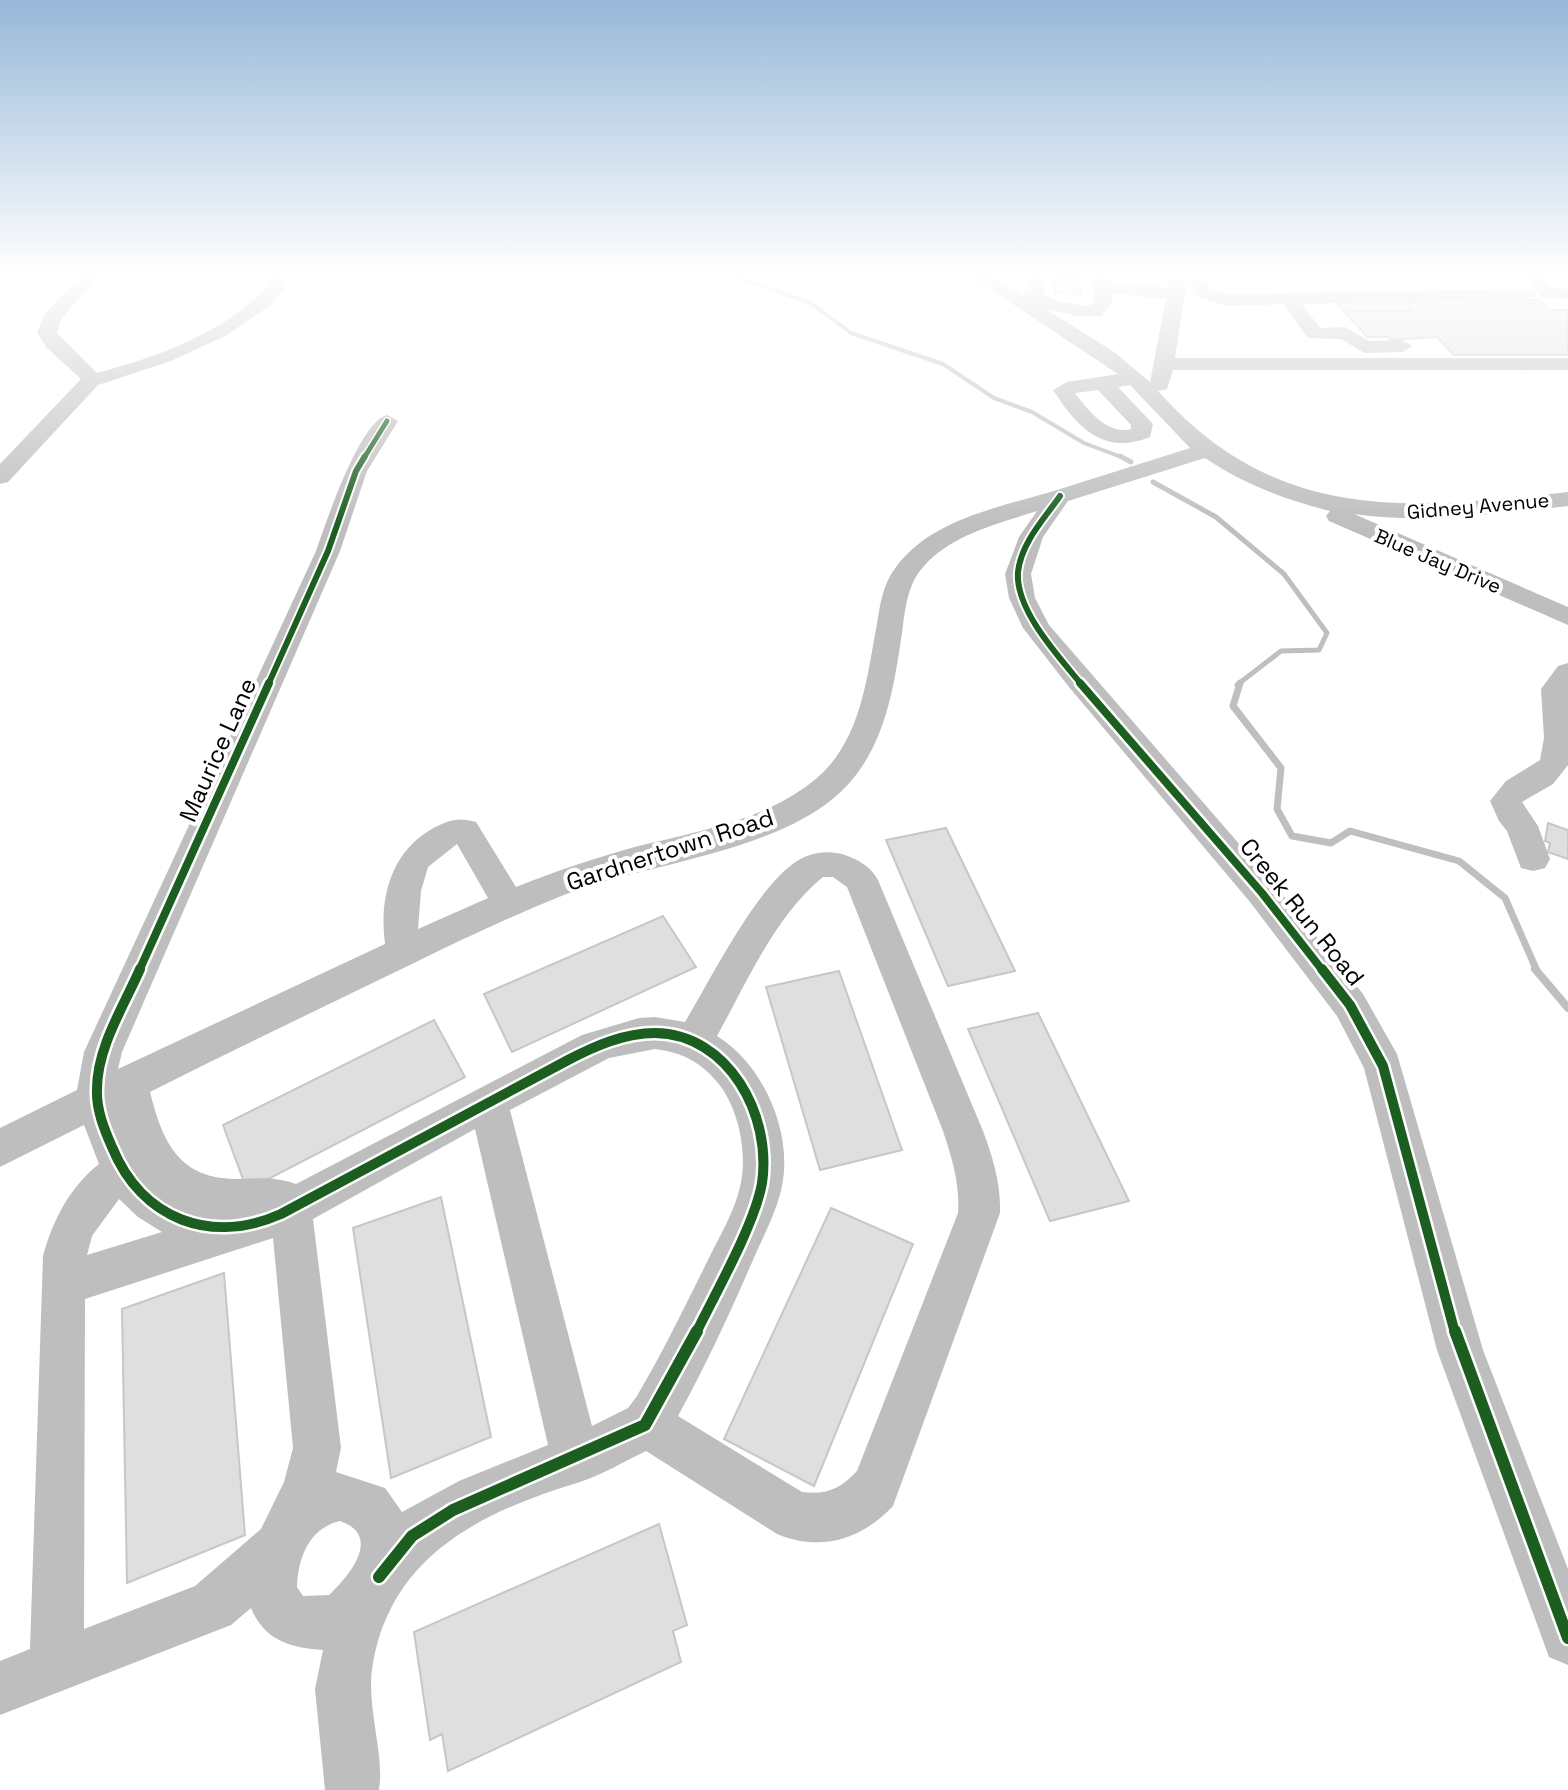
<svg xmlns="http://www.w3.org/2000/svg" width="1568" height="1790" viewBox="0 0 1568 1790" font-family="'Space Grotesk',sans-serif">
<rect width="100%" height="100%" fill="#fff"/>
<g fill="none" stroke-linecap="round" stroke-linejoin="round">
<polyline stroke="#bfbfbf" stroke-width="4" points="737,277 811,303 851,333 943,364 994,398 1032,412 1084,443 1124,458"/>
<g stroke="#bfbfbf" stroke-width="5">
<polyline points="1120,456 1131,462"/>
<polyline points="1153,482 1216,517 1284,574 1327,633 1319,650 1281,651 1237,685"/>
</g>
<polyline stroke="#bfbfbf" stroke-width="7" points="1240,683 1233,706 1281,768 1277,809 1292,836 1331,843 1350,831 1459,861 1505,898 1537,971"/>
<polyline stroke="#bfbfbf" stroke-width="8" points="1535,969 1568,1008"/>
</g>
<g fill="#dfdfdf" stroke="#c7c7c7" stroke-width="2">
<polygon points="1055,277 1081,277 1080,294 1055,293"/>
<polygon points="1436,300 1542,303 1550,310 1568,310 1568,355 1454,355 1437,337 1390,340 1389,337 1367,337 1344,311 1412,311 1406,303 1440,303"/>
<polygon points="1436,300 1440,303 1406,303 1412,311 1344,311 1335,301"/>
<polygon points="1484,300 1539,300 1542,303 1487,303"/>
<polygon points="1548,823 1568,830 1568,859 1548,852 1550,843 1545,841"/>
<polygon points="946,828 1015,971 948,986 886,840"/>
<polygon points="663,916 696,967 512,1052 484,994"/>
<polygon points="839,971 902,1150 820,1170 766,987"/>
<polygon points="1038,1013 1129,1201 1050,1221 968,1029"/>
<polygon points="434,1020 465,1077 247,1190 223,1125"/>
<polygon points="441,1197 491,1437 391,1478 353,1228"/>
<polygon points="831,1208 913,1244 814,1486 724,1439"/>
<polygon points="224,1273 245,1535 127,1583 122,1309"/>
<polygon points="659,1524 687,1625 673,1631 681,1662 448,1771 442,1734 430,1740 414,1632"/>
</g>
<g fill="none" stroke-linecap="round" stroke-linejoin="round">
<g fill="#bebebe" fill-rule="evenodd">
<path d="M 79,277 L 98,277 L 61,319 L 57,333 L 97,373 C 155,358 228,332 268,285 L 265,277 L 283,277 L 286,286 L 271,305 L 227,335 L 171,361 L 98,385 L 8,482 L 0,484 L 0,464 L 81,379 L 47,348 L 37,333 L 45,314 Z"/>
<path d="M 972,277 L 994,277 L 1024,296 L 1028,277 L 1046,277 L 1043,294 L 1060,302 L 1089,306 L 1094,301 L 1092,277 L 1110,277 L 1110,282 L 1168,288 L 1170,277 L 1205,279 L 1211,289 L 1228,294 L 1527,289 L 1533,290 L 1536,294 L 1533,298 L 1302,304 L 1320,328 L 1345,327 L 1369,341 L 1402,340 L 1412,346 L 1402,352 L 1365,353 L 1341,339 L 1308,338 L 1283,304 L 1227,306 L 1198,297 L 1192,287 L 1186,286 L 1175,358 L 1568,358 L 1568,370 L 1173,370 L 1167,389 L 1158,391 C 1277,524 1406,510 1568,492 L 1568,506 C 1497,514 1425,524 1354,514 L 1568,607 L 1568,625 L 1329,521 L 1326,516 L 1330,511 C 1285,500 1244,484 1205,458 L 1068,501 L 1043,537 L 1031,574 L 1035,598 L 1049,625 L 1274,884 L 1363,994 L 1397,1054 L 1483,1350 L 1568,1569 L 1568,1665 L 1549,1657 L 1437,1350 L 1364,1068 L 1337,1016 L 1250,902 L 1069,687 L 1023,628 L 1009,598 L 1005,574 L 1019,537 L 1037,511 C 998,524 953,534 924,566 C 907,584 905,610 902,633 C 893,693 884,755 835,797 C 769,853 646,864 564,895 C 514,915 465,938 416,962 C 327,1005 238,1048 150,1092 C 163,1144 180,1180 240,1179 C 259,1178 277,1177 296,1184 L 582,1035 L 639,1018 L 655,1017 L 685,1022 C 711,979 756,887 797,861 C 811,852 829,850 845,855 C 859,860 870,866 878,880 L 983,1131 C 993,1158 1001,1184 1000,1213 L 893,1506 C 861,1540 820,1552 777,1534 L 646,1451 C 625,1461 602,1475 580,1482 C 484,1511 392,1554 373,1663 C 365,1706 385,1752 379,1790 L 325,1790 L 315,1689 L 323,1650 C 290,1648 264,1640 251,1608 L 231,1625 L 0,1715 L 0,1661 L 30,1649 L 43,1256 C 53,1220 69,1188 99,1164 L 84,1125 L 0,1167 L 0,1128 L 77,1090 L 84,1052 L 316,551 C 326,523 359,422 387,415 L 398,421 L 367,471 L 340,551 L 122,1052 L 118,1069 L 385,944 C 379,900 390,854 430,830 C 446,821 458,816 476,822 L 516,887 C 553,872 592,859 631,848 C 692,832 760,823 812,782 C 861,744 866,681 877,624 C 880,604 883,584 896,567 C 932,518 1002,507 1057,490 C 1101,476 1146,462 1190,448 L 1130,385 L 1118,387 L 1153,424 L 1150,437 C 1103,456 1077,427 1053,390 L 1067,382 L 1118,374 ZM 1111,293 L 1166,299 L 1150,382 L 1114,352 L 1046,309 L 1078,316 L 1101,316 L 1112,302 ZM 1098,390 L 1131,425 L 1131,429 C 1107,435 1088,410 1075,393 ZM 457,844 L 488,898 L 418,929 L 421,891 L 428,867 ZM 823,877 L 833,877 L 847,887 L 943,1131 C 952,1158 960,1184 958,1213 L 857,1471 C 840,1489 827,1495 802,1492 L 678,1416 C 706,1365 730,1313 753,1260 C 763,1237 777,1211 782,1186 C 793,1132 763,1064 717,1036 C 747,982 775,916 823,877 ZM 655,1049 C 681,1052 701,1062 718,1083 C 739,1109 748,1154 740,1187 C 734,1213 719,1237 708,1260 C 685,1306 663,1352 637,1396 L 628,1408 L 592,1426 L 510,1110 L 609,1058 ZM 475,1129 L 548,1445 L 459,1481 L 402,1512 L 385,1488 L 336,1472 L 341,1448 L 313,1219 ZM 119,1199 L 138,1217 L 162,1232 L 87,1255 L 92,1236 ZM 273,1238 L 293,1448 L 284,1482 L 261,1529 L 195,1586 L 84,1629 L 85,1299 ZM 340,1521 C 383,1536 349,1576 329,1595 L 303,1596 L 297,1587 C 298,1558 309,1528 340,1521 Z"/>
<polygon points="1523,277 1543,277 1553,288 1568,289 1568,299 1542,297"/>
<polygon points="1568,663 1568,765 1553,784 1522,802 1538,826 1550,859 1545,868 1533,871 1521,868 1507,831 1499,821 1490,801 1506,781 1540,760 1544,738 1541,689 1558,666"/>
</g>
<defs>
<polyline id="cycleway-far4" points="364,458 387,421"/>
<g id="cycleway-far3">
<path d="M 1060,496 C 1044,519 1021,543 1018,572 C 1015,610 1059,657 1082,685"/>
<polyline points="268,685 328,551 356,471 365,456"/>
</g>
<g id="cycleway-far2">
<polyline points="1080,683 1262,893 1323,971"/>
<polyline points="139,971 269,683"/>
</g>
<g id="cycleway-far1">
<path d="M 140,969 C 124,1006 97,1047 97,1089 C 96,1109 104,1129 112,1147 C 142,1220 211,1245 281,1214 L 568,1060 C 595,1046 624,1033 655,1033 C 729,1034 772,1116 762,1183 C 755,1224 715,1294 696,1333"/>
<polyline points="1322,969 1350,1005 1383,1066 1455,1333"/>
</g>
<g id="cycleway">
<polyline points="1455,1331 1568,1638"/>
<polyline points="379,1577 412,1536 453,1510 645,1425 697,1331"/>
</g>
</defs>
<use href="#cycleway-far4" stroke="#fff" stroke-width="8"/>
<use href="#cycleway-far3" stroke="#fff" stroke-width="10"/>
<use href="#cycleway-far2" stroke="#fff" stroke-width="13"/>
<use href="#cycleway-far1" stroke="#fff" stroke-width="15"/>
<use href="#cycleway" stroke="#fff" stroke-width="17"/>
<use href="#cycleway-far4" stroke="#1b5e20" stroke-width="5"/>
<use href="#cycleway-far3" stroke="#1b5e20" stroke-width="6"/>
<use href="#cycleway-far2" stroke="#1b5e20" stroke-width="8"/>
<use href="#cycleway-far1" stroke="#1b5e20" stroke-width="10"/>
<use href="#cycleway" stroke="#1b5e20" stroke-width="12"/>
</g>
<linearGradient id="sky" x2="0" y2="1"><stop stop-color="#97b8d8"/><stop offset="0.52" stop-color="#fff"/><stop offset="1" stop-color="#fff" stop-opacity="0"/></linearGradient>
<rect width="1568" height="528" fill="url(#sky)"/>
<g text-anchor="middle" stroke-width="8" stroke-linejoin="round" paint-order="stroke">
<g font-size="20" fill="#000" stroke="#fff">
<text transform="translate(1478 506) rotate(-5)" y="7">Gidney Avenue</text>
<text transform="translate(1438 561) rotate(23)" y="7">Blue Jay Drive</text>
</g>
<g font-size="24" fill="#000" stroke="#fff">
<text transform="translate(218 750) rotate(-66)" y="8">Maurice Lane</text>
<text transform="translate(670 850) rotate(-18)" y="8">Gardnertown Road</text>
<text transform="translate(1302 912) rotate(51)" y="8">Creek Run Road</text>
</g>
</g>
</svg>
